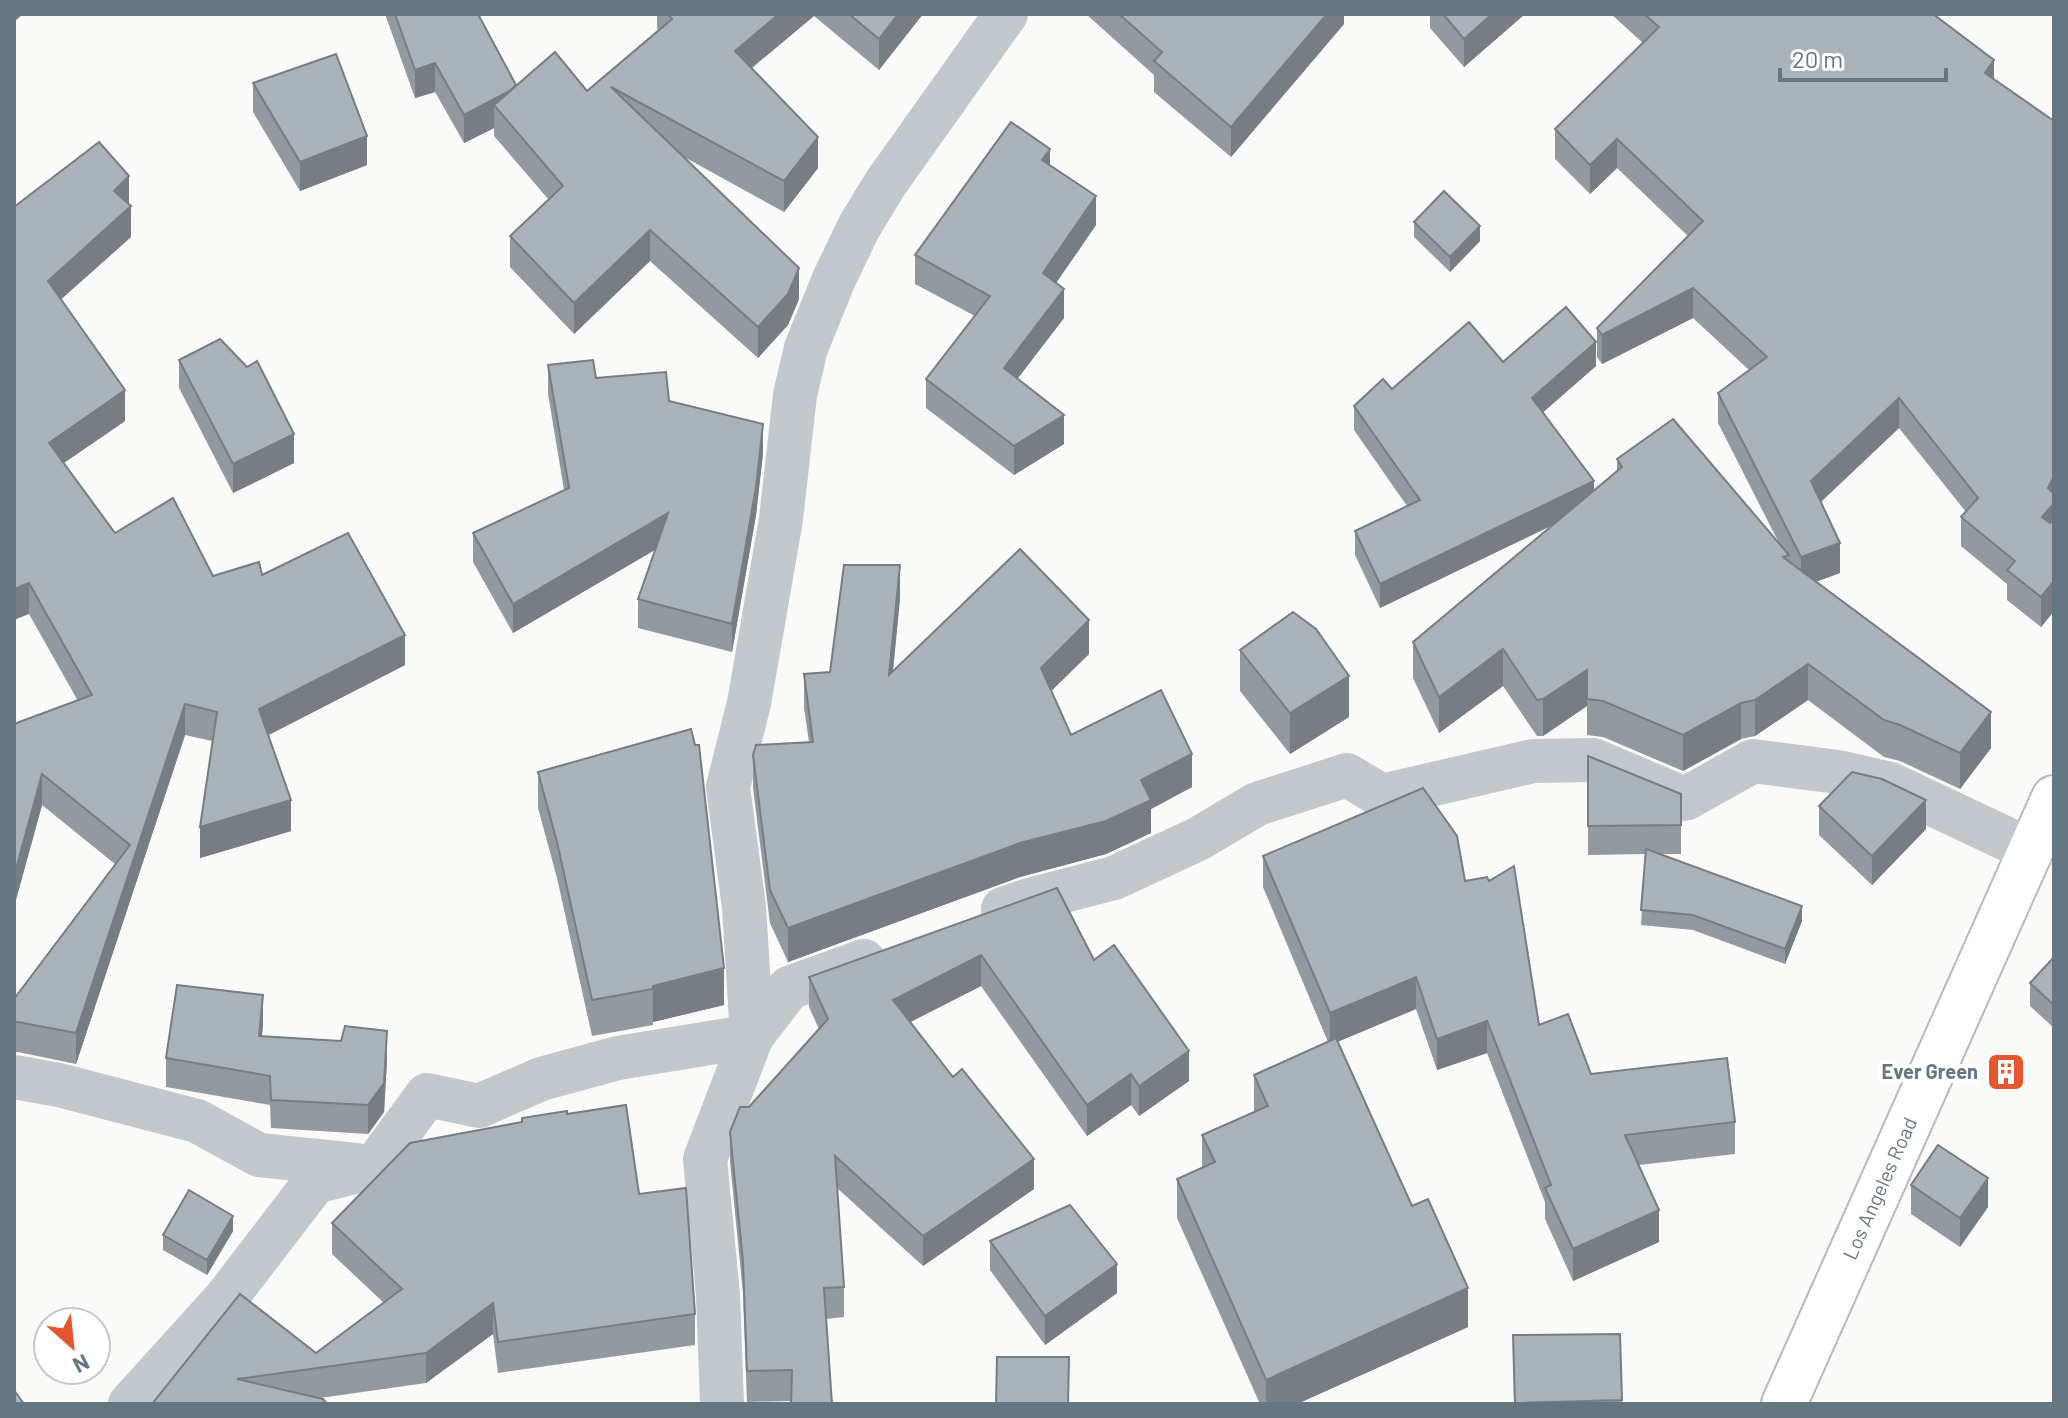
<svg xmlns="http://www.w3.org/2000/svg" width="2068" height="1418" viewBox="0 0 2068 1418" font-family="Barlow,sans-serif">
<rect width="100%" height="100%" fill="#fafaf8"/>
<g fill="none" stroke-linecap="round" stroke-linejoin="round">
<defs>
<g id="major">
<path id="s1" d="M 1784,1404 L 2054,798"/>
</g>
</defs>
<use href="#major" stroke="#b5babe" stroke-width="48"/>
<g stroke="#c3c8cc" stroke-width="44">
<polyline points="1003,909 1029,900 1114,878 1198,839 1257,804 1347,775 1382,796 1533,761 1593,760 1685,799 1753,761 1838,772 1890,784 2032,851"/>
<polyline points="752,1036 744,907 728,787 749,703 781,519 795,395 806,348 834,279 859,227 885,184 1006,14"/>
<polyline points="14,1077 59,1085 197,1121 259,1155 356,1165"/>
<polyline points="130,1404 226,1298 315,1182 374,1167 427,1095 479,1106 541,1079 618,1058 752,1036"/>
<polyline points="722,1404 718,1295 705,1159 752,1036 789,988 864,961"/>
</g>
<use href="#major" stroke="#fff" stroke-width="44"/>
</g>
<g fill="#929a9f">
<polygon points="385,14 478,14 516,85 587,91 659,31 657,28 657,14 923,14 879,70 814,16 751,68 818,168 784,212 686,158 799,299 788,325 758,358 650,261 574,334 510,267 510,236 549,200 494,136 494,128 464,143 435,92 415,98"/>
<polygon points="1086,14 1344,14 1344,24 1231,157 1154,92 1154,75"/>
<polygon points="1430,14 1525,14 1464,67 1430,28"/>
<polygon points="1611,14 1933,14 1994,79 2054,121 2054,611 2041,627 2007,600 2007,584 1961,546 1961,517 1966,512 1899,428 1821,502 1840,573 1816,582 1991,748 1960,789 1900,761 1884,757 1808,700 1755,736 1741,739 1683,771 1603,737 1587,735 1587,706 1543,736 1537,736 1503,686 1439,733 1413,678 1413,642 1553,525 1380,608 1355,555 1355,531 1407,506 1354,430 1354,406 1392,389 1503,362 1596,366 1542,413 1594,490 1617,471 1617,459 1779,543 1718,423 1718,393 1749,370 1693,318 1602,364 1597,357 1597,328 1688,236 1617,168 1590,194 1555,159 1555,129 1643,43"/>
<polygon points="253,83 367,165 300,191 253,112"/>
<polygon points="1050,165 1096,225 1056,283 1064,318 1018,378 1064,444 1014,475 926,408 926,379 975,316 915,284 915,255"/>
<polygon points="129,204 131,237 61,299 125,421 64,463 115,533 213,576 262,575 405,665 268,735 291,831 200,858 212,741 185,735 76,1064 18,1052 14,1053 14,999 115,864 42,805 14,907 14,724 78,701 29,614 14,207"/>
<polygon points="1414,222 1480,241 1450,272 1414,237"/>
<polygon points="179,360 294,463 233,493 179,388"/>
<polygon points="548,365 669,401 763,453 756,515 732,652 638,628 638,599 655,550 513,633 473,562 473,533 564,490 548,394"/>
<polygon points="900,598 893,672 1089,654 1051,691 1071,735 1192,787 1151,809 1151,833 1106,854 1020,877 788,962 770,923 753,788 753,755 809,742 804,708 804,674 830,672"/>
<polygon points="1240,650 1349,717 1290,754 1240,691"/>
<polygon points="1588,756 1681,794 1681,854 1660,854 1802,921 1785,964 1693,930 1641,925 1645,854 1588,855"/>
<polygon points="538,772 724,1005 653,1022 653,1025 592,1036 557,878 538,808"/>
<polygon points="1819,806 1926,829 1872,885 1819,835"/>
<polygon points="1263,856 1465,881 1539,1025 1591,1074 1735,1122 1735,1154 1639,1165 1659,1242 1573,1281 1545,1219 1545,1202 1487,1053 1437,1070 1416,1009 1337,1042 1468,1327 1297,1404 1260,1404 1177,1218 1177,1179 1202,1168 1202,1135 1254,1112 1254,1075 1328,1042 1263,887"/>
<polygon points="1057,888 1094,960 1189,1081 1139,1116 1131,1105 1087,1136 981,986 910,1022 1034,1189 923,1266 837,1188 844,1287 844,1317 826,1319 791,1401 747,1402 743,1293 730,1162 730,1132 749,1107 819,1029 809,1007 809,977"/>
<polygon points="2054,957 2054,1028 2030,1006 2030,983"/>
<polygon points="263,1024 262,1036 387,1060 384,1112 368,1134 271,1128 270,1105 166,1087 166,1058"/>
<polygon points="567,1114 639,1194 695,1314 695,1345 498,1373 493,1334 426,1383 320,1398 152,1404 316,1353 384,1303 332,1254 332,1223"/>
<polygon points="1911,1185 1988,1207 1960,1247 1911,1214"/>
<polygon points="233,1231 207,1275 163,1250 163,1235"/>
<polygon points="990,1241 1117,1293 1045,1345 990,1270"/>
<polygon points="1620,1334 1622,1404 1514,1404 1513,1335"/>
</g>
<g fill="#777d82">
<polygon points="14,14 23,14 14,22"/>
<polygon points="779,14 814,14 814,16 735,82 735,51"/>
<polygon points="898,14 923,14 879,70 879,39"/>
<polygon points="1327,14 1344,14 1344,24 1231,157 1231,127"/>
<polygon points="1492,14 1525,14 1464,67 1464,39"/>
<polygon points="1994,60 1994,89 1985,73"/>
<polygon points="435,63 435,92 415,98 415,70"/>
<polygon points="517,86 494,105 494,128 464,143 464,115"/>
<polygon points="367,136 367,165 300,191 300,162"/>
<polygon points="818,137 818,168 784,212 784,181"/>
<polygon points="1617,139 1617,168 1590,194 1590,165"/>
<polygon points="1050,149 1050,178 1042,160"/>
<polygon points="129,176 129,207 131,206 131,237 48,311 48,281 114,191"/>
<polygon points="1096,196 1096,225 1043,302 1043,273"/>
<polygon points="1480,226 1480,241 1450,272 1450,257"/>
<polygon points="650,230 650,261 574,334 574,303"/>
<polygon points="799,268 799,299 788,325 758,358 758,327"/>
<polygon points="1693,288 1693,318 1602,364 1602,335"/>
<polygon points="1064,289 1064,318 1004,396 1004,368"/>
<polygon points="1596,342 1596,366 1532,422 1532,398"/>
<polygon points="125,390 125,421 49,473 49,443"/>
<polygon points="1899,398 1899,428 1811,511 1811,481"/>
<polygon points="1064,415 1064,444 1014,475 1014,446"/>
<polygon points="763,424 763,453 756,515 732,652 732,624"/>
<polygon points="294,434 294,463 233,493 233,464"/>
<polygon points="2054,476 2054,533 2042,517 2048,488"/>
<polygon points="1594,481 1594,505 1380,608 1380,584"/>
<polygon points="668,513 668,542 513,633 513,604"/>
<polygon points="1840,543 1840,573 1801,587 1801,557"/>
<polygon points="900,565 900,598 889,709 889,675"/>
<polygon points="2054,581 2054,611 2041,627 2041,597"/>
<polygon points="29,583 29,614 14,620 14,589"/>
<polygon points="1089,620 1089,654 1041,701 1041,668"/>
<polygon points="405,635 405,665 259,740 259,709"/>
<polygon points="1503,649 1503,686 1439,733 1439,697"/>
<polygon points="1808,664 1808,700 1755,736 1755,700"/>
<polygon points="1587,670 1587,706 1543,736 1543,699"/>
<polygon points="1349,676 1349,717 1290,754 1290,713"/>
<polygon points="1741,703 1741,739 1683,771 1683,735"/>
<polygon points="185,704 185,735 76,1064 76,1033"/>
<polygon points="1991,712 1991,748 1960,789 1960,753"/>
<polygon points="1192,754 1192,787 1151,809 1151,833 1106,854 1020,877 788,962 788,928 1141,780"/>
<polygon points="42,774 42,805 14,907 14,876"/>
<polygon points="291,800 291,831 200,858 200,827"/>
<polygon points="1926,800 1926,829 1872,885 1872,856"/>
<polygon points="1802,906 1802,921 1785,964 1785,949"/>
<polygon points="981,955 981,986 893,1031 893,1000"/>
<polygon points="724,968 724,1005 653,1022 653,986"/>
<polygon points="1416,977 1416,1009 1330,1045 1330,1013"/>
<polygon points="263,995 263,1024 259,1065 259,1036"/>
<polygon points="1487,1021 1487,1053 1437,1070 1437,1039"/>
<polygon points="387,1031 387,1060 384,1112 368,1134 368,1105"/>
<polygon points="1189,1051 1189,1081 1139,1116 1139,1086"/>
<polygon points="16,1072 16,1103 14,1114 14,1083"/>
<polygon points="1131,1074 1131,1105 1087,1136 1087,1105"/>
<polygon points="1034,1159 1034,1189 923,1266 923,1236"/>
<polygon points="1988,1178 1988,1207 1960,1247 1960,1218"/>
<polygon points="1659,1210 1659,1242 1573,1281 1573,1249"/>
<polygon points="233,1216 233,1231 207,1275 207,1260"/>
<polygon points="1117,1264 1117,1293 1045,1345 1045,1316"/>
<polygon points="1468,1288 1468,1327 1297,1404 1266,1404 1266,1380"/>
<polygon points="493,1303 493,1334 426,1383 426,1353"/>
</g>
<g fill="#aab3b9" stroke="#777d82" stroke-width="2">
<polygon points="395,14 478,14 516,85 511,90 464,115 435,63 415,70"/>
<polygon points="668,14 779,14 735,51 818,137 784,181 611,87 799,268 788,294 758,327 650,230 574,303 510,236 563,186 494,105 555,52 587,91 672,19"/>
<polygon points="849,14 898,14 879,39"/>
<polygon points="1119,14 1327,14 1231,127 1154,61 1162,52"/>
<polygon points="1443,14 1492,14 1464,39"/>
<polygon points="1644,14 1933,14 1994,60 1985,73 2054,121 2054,476 2048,488 2054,494 2054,503 2042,517 2050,523 2054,518 2054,581 2041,597 2007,570 2015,561 1961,517 1978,498 1899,398 1811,481 1840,543 1801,557 1718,393 1767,357 1693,288 1602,335 1597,328 1703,221 1617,139 1590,165 1555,129 1659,27"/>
<polygon points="336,54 367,136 300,162 253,83"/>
<polygon points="1011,122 1050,149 1042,160 1096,196 1043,273 1064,289 1004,368 1064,415 1014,446 926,379 990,296 915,255"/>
<polygon points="99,142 129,176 114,191 131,206 48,281 125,390 49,443 115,533 173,498 213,576 259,562 262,575 348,533 405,635 259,709 291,800 200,827 217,712 185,704 76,1033 18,1022 14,1022 14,999 130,845 42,774 14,876 14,724 92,695 29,583 14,589 14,207"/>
<polygon points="1444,191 1480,226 1450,257 1414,222"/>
<polygon points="1566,307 1596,342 1532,398 1594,481 1380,584 1355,531 1420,500 1354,406 1383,379 1392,389 1469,322 1503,362"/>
<polygon points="220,339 247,367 257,361 294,434 233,464 179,360"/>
<polygon points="593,360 596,378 666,372 669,401 763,424 756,487 732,624 638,599 668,513 513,604 473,533 569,488 548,365"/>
<polygon points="1673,419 1789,555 1783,557 1991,712 1960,753 1900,725 1884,720 1808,664 1755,700 1741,703 1683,735 1603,701 1587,699 1587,670 1543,699 1537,700 1503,649 1439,697 1413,642 1622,467 1617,459"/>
<polygon points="1020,549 1089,620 1041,668 1071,735 1161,690 1192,754 1141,780 1151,800 1106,821 1020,843 788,928 770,890 753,755 756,745 813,742 804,674 830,672 844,565 900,565 889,675"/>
<polygon points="1293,612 1316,629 1349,676 1290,713 1240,650"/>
<polygon points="691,729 695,745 699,745 724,968 653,986 653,989 592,1000 557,842 538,772"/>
<polygon points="1588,756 1681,794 1681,825 1588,826"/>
<polygon points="1852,772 1882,779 1926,800 1872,856 1819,806"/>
<polygon points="1423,788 1457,836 1465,881 1487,877 1489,881 1514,866 1539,1025 1568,1014 1591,1074 1727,1058 1735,1122 1625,1135 1659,1210 1573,1249 1545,1188 1551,1185 1487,1021 1437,1039 1416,977 1330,1013 1263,856"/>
<polygon points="1646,849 1802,906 1785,949 1693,915 1641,910"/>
<polygon points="1057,888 1094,960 1114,945 1189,1051 1139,1086 1131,1074 1087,1105 981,955 893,1000 953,1077 962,1069 1034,1159 923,1236 835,1156 844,1287 824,1288 832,1404 791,1404 792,1370 747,1371 743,1262 730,1132 740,1107 749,1107 828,1019 809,977"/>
<polygon points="2054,957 2054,1005 2030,983"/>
<polygon points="177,985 263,995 259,1036 341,1041 345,1026 387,1031 384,1083 368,1105 271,1100 270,1076 166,1058"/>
<polygon points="1336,1038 1412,1206 1428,1199 1468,1288 1266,1380 1177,1179 1215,1162 1202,1135 1268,1106 1254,1075"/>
<polygon points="626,1105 639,1194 686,1188 695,1314 498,1342 493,1303 426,1353 237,1379 323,1399 327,1404 152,1404 240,1294 316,1353 402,1289 332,1223 410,1143 522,1122 522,1118 567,1111 567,1114"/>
<polygon points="1938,1145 1988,1178 1960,1218 1911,1185"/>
<polygon points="189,1190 233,1216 207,1260 163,1235"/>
<polygon points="1070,1205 1117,1264 1045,1316 990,1241"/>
<polygon points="1620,1334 1622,1400 1515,1403 1513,1335"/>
<polygon points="997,1357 1069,1357 1068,1404 996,1404"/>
<polygon points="14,1390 24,1404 14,1404"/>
</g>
<defs>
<symbol id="building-square" viewBox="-11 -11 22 22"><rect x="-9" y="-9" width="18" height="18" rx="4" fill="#e4572e" stroke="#fff"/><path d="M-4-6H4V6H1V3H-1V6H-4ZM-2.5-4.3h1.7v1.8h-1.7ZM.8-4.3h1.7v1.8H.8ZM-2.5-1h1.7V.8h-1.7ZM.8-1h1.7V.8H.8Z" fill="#fff"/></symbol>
</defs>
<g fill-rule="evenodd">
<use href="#building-square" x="1984" y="1050" width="44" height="44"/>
</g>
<g text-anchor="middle" stroke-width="8" stroke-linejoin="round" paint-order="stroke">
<g font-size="20" font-weight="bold" fill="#657683" stroke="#fff" text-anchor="end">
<text x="1978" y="1079">Ever Green</text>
</g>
<g font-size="20" fill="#657683" stroke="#fff">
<text dy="7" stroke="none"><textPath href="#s1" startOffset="236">Los Angeles Road</textPath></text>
</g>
</g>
<rect width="2068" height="1418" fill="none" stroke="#657683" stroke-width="32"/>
<g transform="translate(72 1346) rotate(153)"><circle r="38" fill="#ffffff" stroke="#c1c8cd" stroke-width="2"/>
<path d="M0-6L14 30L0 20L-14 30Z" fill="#e4572e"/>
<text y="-12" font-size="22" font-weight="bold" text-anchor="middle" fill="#657683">N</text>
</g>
<path d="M1780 68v12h166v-12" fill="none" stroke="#657683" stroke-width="4"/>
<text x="1792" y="68" font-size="24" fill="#657683" stroke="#ffffff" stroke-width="6" paint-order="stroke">20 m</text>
</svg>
